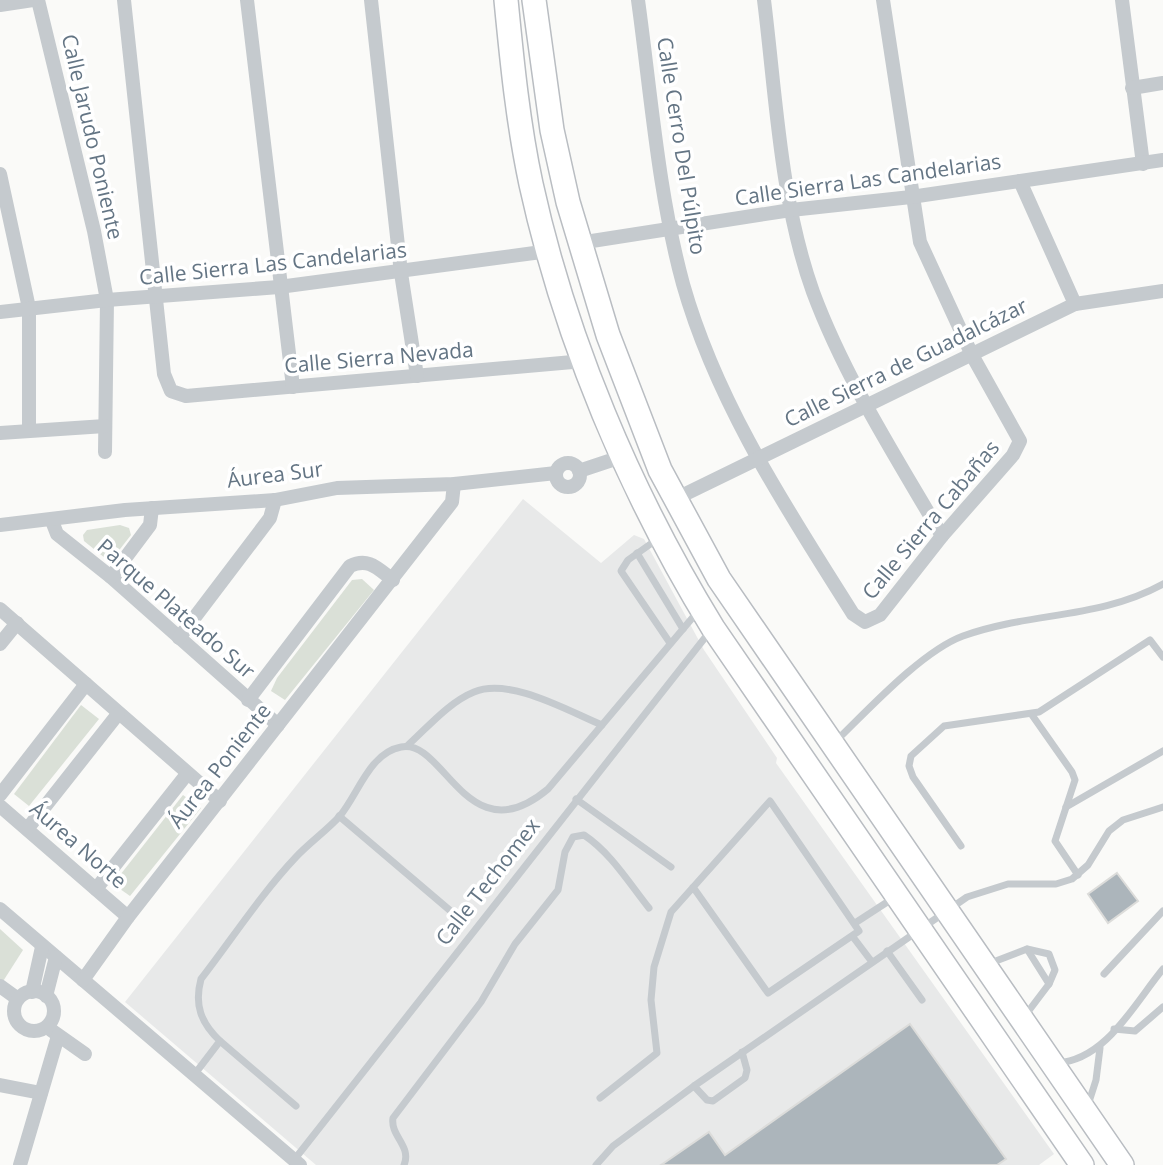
<svg xmlns="http://www.w3.org/2000/svg" width="1163" height="1165" viewBox="0 0 1163 1165" font-family="'Open Sans',sans-serif">
<rect width="100%" height="100%" fill="#fafaf8"/>
<polygon fill="#e8e9e9" points="523,499 601,563 634,535 644,539 704,650 777,758 776,763 1054,1154 1039,1165 316,1165 125,1002"/>
<g fill="#dae0d7">
<polygon points="120,525 129,528 131,535 113,558 105,558 84,541 83,535 87,530"/>
<polygon points="362,579 374,590 285,700 271,691 277,678 352,580"/>
<polygon points="81,705 99,719 29,806 14,794"/>
<polygon points="183,795 201,808 130,896 113,884"/>
<polygon points="0,929 23,950 0,986"/>
</g>
<g fill="#acb5bb" stroke="#dcdcda" stroke-width="2">
<polygon points="1117,873 1138,901 1108,923 1088,894"/>
<polygon points="910,1024 1006,1159 997,1165 661,1165 709,1132 725,1155"/>
</g>
<g fill="none" stroke-linecap="round" stroke-linejoin="round">
<defs>
<g id="primary">
<path d="M 506,0 C 512,62 518,123 531,184 C 565,339 630,493 713,628 L 1082,1165"/>
<polyline points="534,0 552,130 568,202 608,335 660,470 719,579 1122,1165"/>
</g>
</defs>
<use href="#primary" stroke="#b9bdc2" stroke-width="26"/>
<g stroke="#c5cace" stroke-width="7">
<polyline points="659,538 628,560 621,571 670,643"/>
<polyline points="637,553 683,629"/>
<polyline points="1032,715 1072,772 1075,780 1055,841 1078,875"/>
<path d="M 836,741 C 867,711 922,651 963,636 C 1029,612 1100,619 1163,584"/>
<path d="M 407,746 C 427,728 449,702 474,692 C 510,677 568,711 602,725"/>
<polyline points="576,799 671,867"/>
<polyline points="1066,807 1163,751"/>
<polyline points="339,816 453,913"/>
<polyline points="961,846 913,777 909,766 911,756 944,726 1039,712 1150,640 1163,657"/>
<polyline points="855,923 895,897"/>
<polyline points="853,937 872,962"/>
<polyline points="1027,949 1049,954 1055,970 1049,984"/>
<polyline points="887,951 922,1000"/>
<polyline points="988,964 1027,949 1049,984 1024,1017"/>
<polyline points="1104,974 1163,911"/>
<polyline points="1114,1029 1135,1031 1163,1007"/>
<polyline points="220,1041 296,1106"/>
<path d="M 1057,1063 C 1106,1060 1134,1004 1163,969"/>
<path d="M 194,1075 L 220,1041 C 201,1023 194,1005 201,979 C 232,939 261,894 296,857 C 309,843 326,831 339,817 C 358,795 369,753 401,747 C 444,737 467,857 548,789 L 699,610"/>
<polyline points="694,1086 707,1100 713,1101 745,1078 747,1070 742,1052"/>
<polyline points="600,1098 657,1053 651,1000 654,967 671,912 770,801 859,931 768,993 693,887"/>
<polyline points="1088,1105 1096,1080 1100,1048"/>
<polyline points="294,1160 711,630"/>
<path d="M 404,1165 C 412,1146 390,1136 393,1118 L 481,1002 L 515,944 L 558,890 L 565,852 L 573,837 L 584,835 C 611,853 629,883 649,908"/>
<polyline points="596,1165 613,1146 694,1086 967,897 1008,884 1056,884 1072,879 1088,865 1109,831 1123,820 1163,807"/>
</g>
<g stroke="#c5cace" stroke-width="14">
<polyline points="38,0 94,231 107,300 105,452"/>
<polyline points="124,0 164,374 171,391 186,396 584,361"/>
<polyline points="247,0 293,387"/>
<polyline points="371,0 401,273 417,376"/>
<path d="M 638,0 C 651,94 658,192 683,284 C 717,404 787,509 853,614 L 865,622 L 880,615 L 942,536 L 1013,455 L 1020,441 L 972,355 L 920,242 L 883,0"/>
<path d="M 764,0 C 776,96 780,200 813,292 C 845,378 896,457 942,536"/>
<polyline points="1122,0 1143,164"/>
<polyline points="0,5 33,0"/>
<polyline points="1132,88 1163,83"/>
<polyline points="0,174 29,308 29,430"/>
<polyline points="1020,181 1075,304"/>
<polyline points="579,243 791,210 911,197 1163,160"/>
<polyline points="0,312 107,300 279,287 549,251"/>
<polyline points="0,433 105,426"/>
<circle cx="568" cy="475" r="12"/>
<polyline points="579,471 624,456"/>
<polyline points="675,499 1075,304 1163,291"/>
<polyline points="52,521 57,534 111,577 278,725"/>
<polyline points="0,525 125,510 275,500 337,488 454,484 556,473"/>
<polyline points="111,577 150,525 152,508"/>
<polyline points="0,609 220,801"/>
<polyline points="179,638 270,518 275,500"/>
<polyline points="0,644 17,623"/>
<path d="M 248,700 L 350,566 C 369,557 378,569 393,580"/>
<polyline points="0,795 86,684"/>
<polyline points="0,806 128,917"/>
<polyline points="28,828 118,714"/>
<polyline points="96,889 187,774"/>
<polyline points="0,909 300,1165"/>
<polyline points="83,980 128,917 452,502 454,484"/>
<polyline points="0,986 18,999"/>
<circle cx="34" cy="1011" r="20"/>
<polyline points="32,992 42,947"/>
<polyline points="46,996 56,957"/>
<polyline points="51,1030 85,1054"/>
<polyline points="0,1085 41,1093"/>
<polyline points="20,1165 58,1036"/>
</g>
<use href="#primary" stroke="#fff" stroke-width="23"/>
</g>
<g text-anchor="middle" stroke-width="7" stroke-linejoin="round" paint-order="stroke">
<g font-size="21" fill="#647584" stroke="#fff">
<text transform="translate(92 137) rotate(77)" y="7">Calle Jarudo Poniente</text>
<text transform="translate(681 146) rotate(81)" y="7">Calle Cerro Del Púlpito</text>
<text transform="translate(868 180) rotate(-8)" y="7">Calle Sierra Las Candelarias</text>
<text transform="translate(273 264) rotate(-6)" y="7">Calle Sierra Las Candelarias</text>
<text transform="translate(379 358) rotate(-5)" y="7">Calle Sierra Nevada</text>
<text transform="translate(906 363) rotate(-26)" y="7">Calle Sierra de Guadalcázar</text>
<text transform="translate(275 475) rotate(-7)" y="7">Áurea Sur</text>
<text transform="translate(931 520) rotate(-50)" y="7">Calle Sierra Cabañas</text>
<text transform="translate(176 609) rotate(41)" y="7">Parque Plateado Sur</text>
<text transform="translate(220 766) rotate(-52)" y="7">Áurea Poniente</text>
<text transform="translate(78 845) rotate(41)" y="7">Áurea Norte</text>
<text transform="translate(488 882) rotate(-52)" y="7">Calle Techomex</text>
</g>
</g>
</svg>
